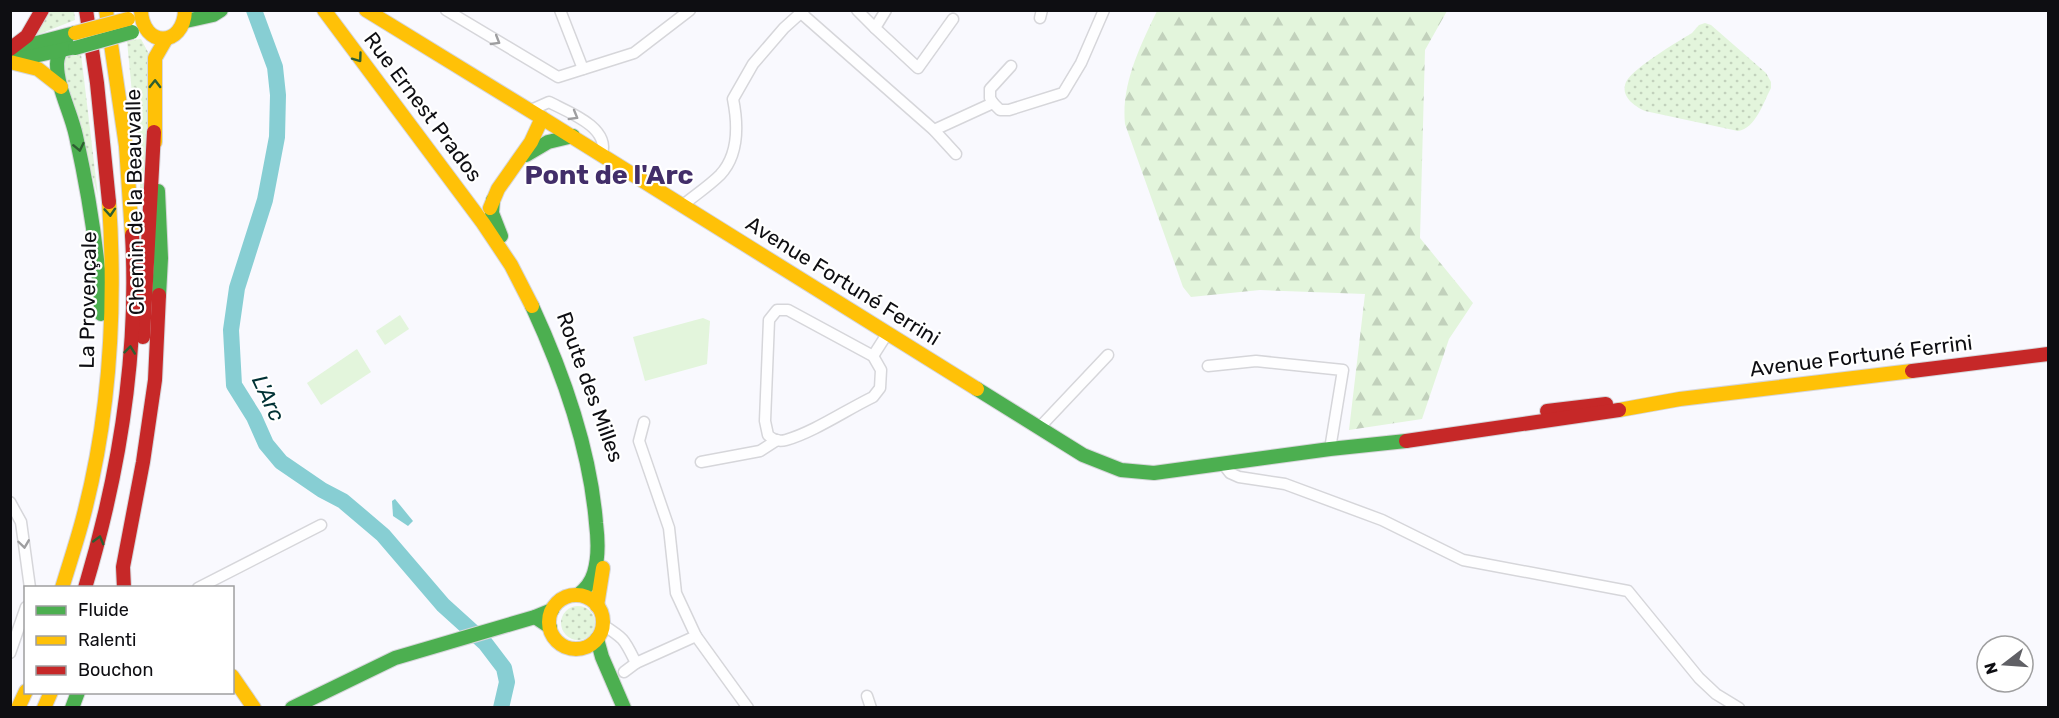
<svg xmlns="http://www.w3.org/2000/svg" width="2059" height="718" viewBox="0 0 2059 718" font-family="Rubik,sans-serif">
<defs>
<pattern id="grass-dots" width="8" height="8" patternUnits="userSpaceOnUse" patternTransform="scale(1.5)"><rect width="8" height="8" fill="#e3f5dc"/><path d="M2 2h.1M6 6h.1" fill="none" stroke="#c2d1bc" stroke-width="1.8" stroke-linecap="round"/></pattern>
<pattern id="forest-firs" width="22" height="20" patternUnits="userSpaceOnUse" patternTransform="scale(1.5)"><rect width="22" height="20" fill="#e3f5dc"/><path d="M5 1l3.5 6h-7zM16 11l3.5 6h-7z" fill="#c2d1bc"/></pattern>
</defs>
<rect width="100%" height="100%" fill="#f9f9fe"/>
<g fill="url(#grass-dots)">
<polygon points="45,11 74,11 75,20 32,37"/>
<path d="M 1705,23 L 1711,25 L 1766,73 L 1771,82 L 1771,88 C 1763,103 1756,128 1738,131 L 1645,111 C 1634,106 1620,96 1626,82 C 1633,68 1677,42 1692,33 L 1699,25 Z"/>
<polygon points="141,39 149,54 149,146 144,243 138,155 127,41"/>
<polygon points="81,54 98,196 63,70 66,56"/>
<circle cx="578" cy="623" r="17"/>
</g>
<path fill="url(#forest-firs)" d="M 1157,11 L 1447,11 L 1425,50 L 1420,238 L 1473,303 L 1449,339 L 1422,419 L 1349,430 L 1365,294 L 1260,290 L 1191,297 L 1183,287 L 1125,124 C 1121,85 1140,46 1157,11 Z"/>
<g fill="#e3f5dc">
<polygon points="400,315 409,329 385,345 376,331"/>
<polygon points="703,318 710,321 707,364 645,381 633,337"/>
<polygon points="357,349 371,372 321,405 307,383"/>
</g>
<polygon fill="#87ced3" points="395,499 413,521 408,526 393,516 392,501"/>
<g fill="none" stroke-linecap="round" stroke-linejoin="round">
<polyline stroke="#87ced3" stroke-width="16" points="254,10 275,67 278,95 277,137 265,200 237,288 231,330 234,385 254,417 266,444 281,462 322,490 343,501 383,535 443,605 485,643 504,668 507,682 501,708"/>
<defs>
<g id="street">
<polyline points="446,10 558,77 634,53 690,10"/>
<polyline points="560,10 583,69"/>
<polyline points="857,10 875,28"/>
<polyline points="886,10 875,28 918,68 953,19"/>
<polyline points="801,13 934,130 956,154"/>
<polyline points="1040,18 1042,10"/>
<polyline points="993,103 990,98 990,89 1011,66"/>
<path d="M 531,110 L 549,102 C 568,112 610,127 602,154"/>
<polyline points="934,130 993,103 1000,110 1009,110 1063,93 1081,63 1104,10"/>
<path d="M 683,205 C 695,195 709,186 720,175 C 739,155 738,124 733,99 L 753,64 L 784,28 L 804,10"/>
<path d="M 777,310 L 788,310 L 873,356 L 881,370 L 880,388 L 873,397 C 846,410 814,432 786,440 C 779,442 773,440 768,435 L 765,421 L 769,320 Z"/>
<polyline points="873,356 887,334"/>
<polyline points="1208,366 1256,361 1343,370 1330,449"/>
<polyline points="1039,428 1108,355"/>
<polyline points="701,462 760,451 777,440"/>
<polyline points="1223,464 1230,473 1239,477 1285,484 1382,520 1463,560 1628,591 1699,678 1716,694 1739,708"/>
<polyline points="10,502 21,522 30,588"/>
<polyline points="198,588 321,525"/>
<path d="M 603,625 C 625,639 624,639 636,663 L 696,636 L 676,593 L 669,528 L 639,441 L 644,422"/>
<polyline points="696,636 748,708"/>
<polyline points="10,653 26,607"/>
<polyline points="624,672 636,663"/>
<polyline points="867,696 871,708"/>
</g>
<g id="fast">
<polyline points="186,21 213,15 221,10"/>
<path d="M 75,33 C 67,42 57,51 57,64 C 57,88 71,112 76,136 C 89,195 99,253 101,314"/>
<polyline points="10,50 75,33"/>
<polyline points="11,61 71,48"/>
<polyline points="526,155 548,142 573,136"/>
<polyline points="158,191 161,258 159,295"/>
<polyline points="493,200 492,213 501,236"/>
<path d="M 532,306 C 563,373 590,449 596,523 C 598,539 599,557 594,573 C 591,583 586,589 578,595"/>
<polyline points="977,389 1083,455 1121,470 1154,473 1330,449 1406,441"/>
<polyline points="535,617 550,627"/>
<polyline points="597,639 602,657 624,708"/>
<polyline points="72,708 78,692"/>
<polyline points="292,708 395,658 535,617 552,610"/>
</g>
<g id="slow">
<polyline points="106,10 126,146 132,235"/>
<path d="M 141,10 C 142,48 184,48 185,10"/>
<polyline points="324,10 483,223 511,265 532,306"/>
<polyline points="366,10 542,118 531,142 498,189 490,208"/>
<polyline points="10,62 38,69 61,87"/>
<polyline points="542,118 977,389"/>
<polyline points="155,142 155,58 166,39"/>
<polyline points="1619,410 1680,399 1912,371"/>
<path d="M 62,588 C 69,565 77,541 83,518 C 110,416 116,307 109,202"/>
<circle cx="576" cy="622" r="27"/>
<polyline points="597,606 603,568"/>
<polyline points="232,676 254,708"/>
<polyline points="18,708 26,691"/>
<polyline points="44,708 51,692"/>
</g>
<g id="jam">
<polyline points="86,10 97,83 109,202"/>
<polyline points="10,49 27,36 42,10"/>
<polyline points="143,337 154,132"/>
<polyline points="1912,371 2048,354"/>
<polyline points="1547,411 1606,404"/>
<polyline points="1406,441 1619,410"/>
<path d="M 85,588 C 119,474 139,355 132,235"/>
<polyline points="124,588 123,567 143,462 155,380 159,295"/>
</g>
</defs>
<use href="#street" stroke="#d6d6da" stroke-width="13"/>
<use href="#fast" stroke="#d6d6da" stroke-width="16"/>
<use href="#slow" stroke="#d6d6da" stroke-width="16"/>
<use href="#jam" stroke="#d6d6da" stroke-width="16"/>
<use href="#street" stroke="#fefeff" stroke-width="10"/>
<use href="#fast" stroke="#4caf50" stroke-width="14"/>
<use href="#slow" stroke="#ffc107" stroke-width="14"/>
<use href="#jam" stroke="#c62828" stroke-width="14"/>
<defs>
<polyline id="fast-bridge" points="75,48 132,32"/>
<polyline id="slow-bridge" points="75,33 128,19"/>
</defs>
<use href="#fast-bridge" stroke="#d6d6da" stroke-width="16" stroke-linecap="butt"/>
<use href="#slow-bridge" stroke="#d6d6da" stroke-width="16" stroke-linecap="butt"/>
<use href="#fast-bridge" stroke="#4caf50" stroke-width="14"/>
<use href="#slow-bridge" stroke="#ffc107" stroke-width="14"/>
</g>
<defs><path id="oneway-chevron" d="M-2-3.5L2.5 0L-2 3.5" fill="none" stroke-width="1.6" stroke-linecap="round" stroke-linejoin="round" transform="scale(1.5)"/></defs>
<g stroke="#9e9ea0">
<use href="#oneway-chevron" transform="translate(496 41) rotate(31)"/>
<use href="#oneway-chevron" transform="translate(574 116) rotate(30)"/>
<use href="#oneway-chevron" transform="translate(24 544) rotate(82)"/>
</g>
<g stroke="#2d5e31">
<use href="#oneway-chevron" transform="translate(358 58) rotate(54)"/>
<use href="#oneway-chevron" transform="translate(155 84) rotate(-89)"/>
<use href="#oneway-chevron" transform="translate(79 147) rotate(78)"/>
<use href="#oneway-chevron" transform="translate(110 212) rotate(86)"/>
<use href="#oneway-chevron" transform="translate(130 350) rotate(-84)"/>
<use href="#oneway-chevron" transform="translate(99 540) rotate(-75)"/>
</g>
<g text-anchor="middle" stroke-width="4.5" stroke-linejoin="round" paint-order="stroke">
<g font-size="21" fill="#0e0e12" stroke="#fff">
<text transform="translate(423 107) rotate(53)" y="7">Rue Ernest Prados</text>
<text transform="translate(135 202) rotate(-91)" y="7">Chemin de la Beauvalle</text>
<text transform="translate(843 281) rotate(32)" y="7">Avenue Fortuné Ferrini</text>
<text transform="translate(88 300) rotate(-89)" y="7">La Provençale</text>
<text transform="translate(1861 356) rotate(-7)" y="7">Avenue Fortuné Ferrini</text>
<text transform="translate(590 387) rotate(70)" y="7">Route des Milles</text>
</g>
<g font-size="22" font-style="italic" fill="#003134" stroke="#fff">
<text transform="translate(269 398) rotate(65)" y="8">L'Arc</text>
</g>
<g font-size="27" font-weight="bold" fill="#422e69" stroke="#fff">
<text x="609" y="184">Pont de l'Arc</text>
</g>
</g>
<rect width="2059" height="718" fill="none" stroke="#0e0e12" stroke-width="24"/>
<rect x="24" y="586" width="210" height="108" fill="#ffffff" stroke="#9f9fa0" stroke-width="1.5"/>
<rect x="36" y="606" width="30" height="9" fill="#4caf50" stroke="#9f9fa0" stroke-width="1.5"/>
<text x="78" y="616" font-size="18" fill="#0e0e12">Fluide</text>
<rect x="36" y="636" width="30" height="9" fill="#ffc107" stroke="#9f9fa0" stroke-width="1.5"/>
<text x="78" y="646" font-size="18" fill="#0e0e12">Ralenti</text>
<rect x="36" y="666" width="30" height="9" fill="#c62828" stroke="#9f9fa0" stroke-width="1.5"/>
<text x="78" y="676" font-size="18" fill="#0e0e12">Bouchon</text>
<g transform="translate(2005 664) rotate(253)"><circle r="28" fill="#ffffff" stroke="#9f9fa0" stroke-width="1.5"/>
<path d="M0-4.5L10 22L0 15L-10 22Z" fill="#606065"/>
<text y="-9" font-size="16" font-weight="bold" text-anchor="middle" fill="#0e0e12">N</text>
</g>
</svg>
